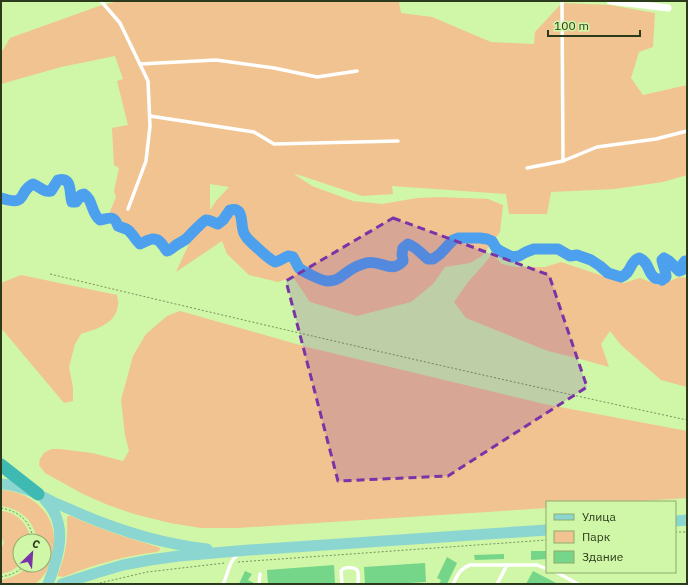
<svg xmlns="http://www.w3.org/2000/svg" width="688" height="585" viewBox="0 0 688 585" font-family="'IBM Plex Sans',sans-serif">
<rect width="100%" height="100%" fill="#d0f6a7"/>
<g fill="#f1c390" fill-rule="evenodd">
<path d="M 119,1 L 392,1 L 399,2 L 401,13 L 432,17 L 491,42 L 534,44 L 535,32 L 562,3 L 610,5 L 655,13 L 653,47 L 639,52 L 631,78 L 643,95 L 687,85 L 687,175 L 663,182 L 614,189 L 551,192 L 547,214 L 509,214 L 506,194 L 392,186 L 393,194 L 362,196 L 299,175 L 294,174 L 312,186 L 353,201 L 382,204 L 417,198 L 439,197 L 488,199 L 503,205 L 500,232 L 482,256 L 470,263 L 445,267 L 433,284 L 411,302 L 357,316 L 310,302 L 293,277 L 278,282 L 249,275 L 227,254 L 222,241 L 176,272 L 188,246 L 204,219 L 197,223 L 169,247 C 157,235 158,235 141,240 L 133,229 L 122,224 L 122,220 L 109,214 L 116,197 L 114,191 L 119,168 L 114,165 L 112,128 L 128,125 L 117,81 L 123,79 L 115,56 L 61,67 L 1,84 L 1,51 L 3,50 L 10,38 L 99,6 ZM 210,184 L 229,187 L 216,201 L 210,210 Z"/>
<polygon points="492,254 502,264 516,267 545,267 561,262 624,283 640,278 659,285 680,277 687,278 687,387 661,380 621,345 610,331 601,344 609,367 577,358 548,351 466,318 454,302 468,282 485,263"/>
<path d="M 21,275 L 117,295 C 117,298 119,302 118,305 C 116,324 96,329 81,334 L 75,344 L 69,367 L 73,388 L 73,401 L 64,403 L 1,328 L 1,283 Z"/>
<polygon points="180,311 307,347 544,404 687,431 687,498 626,502 547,502 547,508 237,528 201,528 170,523 134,514 108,505 83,494 45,473 39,465 40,459 44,453 51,449 60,449 92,453 123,461 129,451 125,435 121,400 133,356 146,334 167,316"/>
<path d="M 1,490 C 30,491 56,513 54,543 C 54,547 53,551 52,555 C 49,568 45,576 35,584 L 2,584 L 2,580 C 13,577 21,574 29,565 L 44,565 L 44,541 L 37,541 C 34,520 21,509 1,506 Z"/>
<path d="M 1,511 C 17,512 29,525 31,541 L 20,541 L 20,565 L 11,571 L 1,574 L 1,549 L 4,543 L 3,540 L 1,538 Z"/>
<path d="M 68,516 L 71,516 C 99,529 128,538 158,547 L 160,548 L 160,549 L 159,551 L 156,552 C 124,556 93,565 63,577 L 58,576 L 58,574 C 66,554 68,539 67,518 Z"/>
</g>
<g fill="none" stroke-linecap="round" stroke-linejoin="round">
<path stroke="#4ca0ed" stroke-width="11" d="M 1,198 C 29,207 17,192 33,184 C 39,186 44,193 51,191 L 58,180 C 73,176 69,194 72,202 L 76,202 L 81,195 L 84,194 C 93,199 91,214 100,220 C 110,218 114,215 118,226 C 122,228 125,228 128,230 C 133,234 136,241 140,244 C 147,241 155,235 161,243 C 164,246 164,248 167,251 C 171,250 172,248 175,246 C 178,243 183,242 186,239 C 189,236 203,221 206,220 C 210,220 215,223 218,224 L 223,220 L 230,210 C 246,206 239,227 245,235 C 247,239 250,241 253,244 C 261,251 266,257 275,262 C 280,261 283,258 288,256 L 293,257 C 295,260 297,265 299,268 C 302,271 322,281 327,281 C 330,281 336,280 339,278 C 341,277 344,274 346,273 C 352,268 359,265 366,263 C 382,259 390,275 403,261 L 402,254 L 403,248 L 408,244 C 418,248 420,253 428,259 L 433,259 L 440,254 L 453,240 L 458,238 L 480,238 L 487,239 L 492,241 L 496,248 L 502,252 L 512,257 L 519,256 L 526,252 L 534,249 L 558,249 L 570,256 L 577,255 L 591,260 L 600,266 L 608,273 L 621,277 C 632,273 629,262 639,258 C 650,262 647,273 655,278 C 657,279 661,279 662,280 L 666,277 C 666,271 663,266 662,260 L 664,258 L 669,261 L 679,271 L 682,270 L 682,265 L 685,261 L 687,261"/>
</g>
<g fill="#75d589">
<polygon points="531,551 547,551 547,559 531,560"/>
<polygon points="504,554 504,559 475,560 474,555"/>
<polygon points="447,557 457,563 447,584 439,584 441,580 437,578"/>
<polygon points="425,563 426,582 390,584 365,584 364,567"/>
<polygon points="334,565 335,584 268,584 267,570"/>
<polygon points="245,571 252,574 248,580 256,584 239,584"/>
<polygon points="533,571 558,584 526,584"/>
</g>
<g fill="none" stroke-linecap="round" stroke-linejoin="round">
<g stroke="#78925c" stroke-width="1" stroke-dasharray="2 2" stroke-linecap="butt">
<path d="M 50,274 C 262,325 474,374 687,420"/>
<path d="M 1,508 C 19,511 32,522 33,541"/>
<polyline points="675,532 687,532"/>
<polyline points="238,562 547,540"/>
<path d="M 1,577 C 11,575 18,572 25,565"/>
<polyline points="96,584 147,572 225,563"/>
</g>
<g stroke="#fff" stroke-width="3.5">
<polyline points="101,1 120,23 148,81 150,126 146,161 128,209"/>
<polyline points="562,1 563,161"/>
<polyline points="140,64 216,60 274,68 317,77 357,71"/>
<polyline points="150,116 254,132 274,144 398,141"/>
<polyline points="527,168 563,161 597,147 656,139 687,131"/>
<polyline points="556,572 578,584"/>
<path d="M 223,584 C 229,573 228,561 239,554"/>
<polyline points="259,584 260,574"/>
<path d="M 342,584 L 341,571 C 342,571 342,569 343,569 C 346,567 354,567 357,570 C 359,573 358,580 358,584"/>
<path d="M 453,584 C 458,575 459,569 470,565 L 537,565 L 547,569"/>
<polyline points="497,584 507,565"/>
</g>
<polyline stroke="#fff" stroke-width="7" points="610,1 668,8"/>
<g stroke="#8bd6d1" stroke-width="11">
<path d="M 1,484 C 21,485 38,494 55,503 C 65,507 74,511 83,515 C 123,532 164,544 207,549"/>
<path d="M 45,500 C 69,524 59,556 48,584"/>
<polyline points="675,521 687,520"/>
<polyline points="62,584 96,573 123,565 150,560 179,556 249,550 547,530"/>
</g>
<polyline stroke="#3ebab2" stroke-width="13" points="1,465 38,494"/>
</g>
<path fill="#7a34a7" fill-opacity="0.2" stroke="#7a34a7" stroke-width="3" stroke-dasharray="8 5" stroke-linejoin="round" d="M 393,218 L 549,275 L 587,387 L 448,476 L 338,481 L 286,281 Z"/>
<rect width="688" height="585" fill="none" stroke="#2b3a1a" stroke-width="4"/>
<rect x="546" y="501" width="130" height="72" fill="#d0f6a7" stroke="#8eab6f"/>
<rect x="554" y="514" width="20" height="6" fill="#8bd6d1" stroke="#8eab6f"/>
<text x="582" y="521" font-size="12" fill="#2b3a1a">Улица</text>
<rect x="554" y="531" width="20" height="12" fill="#f1c390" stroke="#8eab6f"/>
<text x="582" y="541" font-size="12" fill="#2b3a1a">Парк</text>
<rect x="554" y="551" width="20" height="12" fill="#75d589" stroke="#8eab6f"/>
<text x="582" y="561" font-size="12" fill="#2b3a1a">Здание</text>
<g transform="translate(32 553) rotate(25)"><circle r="19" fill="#d0f6a7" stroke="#8eab6f"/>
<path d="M0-3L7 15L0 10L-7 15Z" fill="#7a34a7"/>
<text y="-6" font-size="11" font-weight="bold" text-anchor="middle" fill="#2b3a1a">С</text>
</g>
<path d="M548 30v6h92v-6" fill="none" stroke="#2b3a1a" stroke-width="2"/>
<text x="554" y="30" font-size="12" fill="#2b3a1a" stroke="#d0f6a7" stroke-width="3" paint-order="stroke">100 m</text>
</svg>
